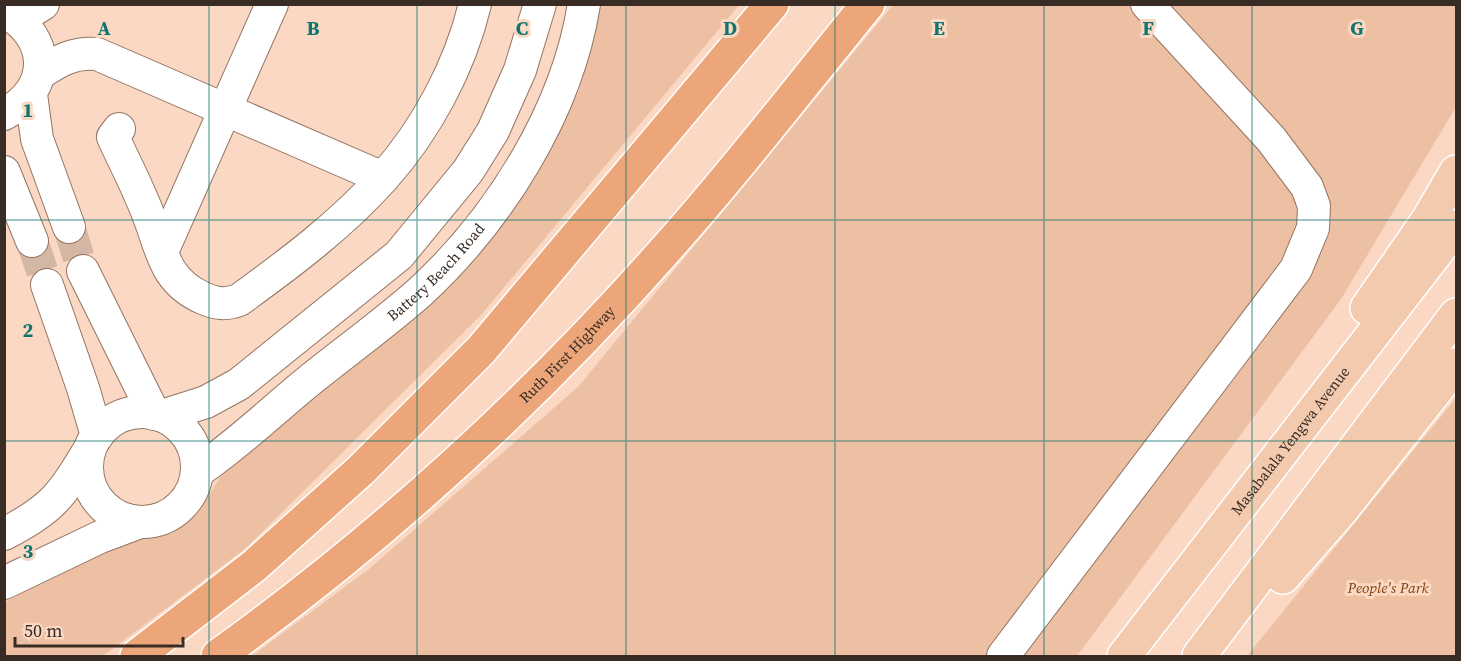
<svg xmlns="http://www.w3.org/2000/svg" width="1461" height="661" viewBox="0 0 1461 661" font-family="'Source Serif 4',serif">
<rect width="100%" height="100%" fill="#fad8c3"/>
<g fill="#edbfa3">
<polygon points="601,5 739,5 482,314 246,548 103,656 5,656 5,602 131,537 172,534 198,513 221,476 346,370 423,310 477,250 541,162 579,91"/>
<polygon points="893,5 1456,5 1456,107 1341,299 1077,656 252,656 369,569 578,387"/>
<polygon points="1456,398 1456,656 1247,656"/>
</g>
<g fill="none" stroke-linecap="round" stroke-linejoin="round">
<g stroke="#d3b6a3" stroke-width="32" stroke-dasharray="32 16" stroke-linecap="butt">
<polyline points="69,227 83,271"/>
<polyline points="32,241 47,285"/>
</g>
<defs>
<g id="minor">
<path d="M 4,11 C 51,37 53,89 4,114"/>
<polyline points="19,19 43,4"/>
<path d="M 39,74 C 58,61 73,52 97,54 L 383,178 C 426,130 460,67 475,4"/>
<polyline points="31,94 37,139 69,227"/>
<path d="M 119,129 L 113,137 C 124,161 136,184 146,209 C 162,247 162,280 203,298 C 216,304 226,305 239,300 C 290,263 341,225 383,178"/>
<polyline points="4,172 32,241"/>
<polyline points="162,252 272,4"/>
<polyline points="83,271 154,414"/>
<polyline points="47,285 83,388 97,436"/>
<circle cx="142" cy="467" r="55"/>
<polyline points="162,416 206,402 239,384 399,255 468,171 493,131 520,70 540,4"/>
<path id="s1" d="M 197,472 C 236,446 273,410 310,380 C 346,351 385,323 420,292 C 499,219 567,112 584,4"/>
<path d="M 4,534 C 53,509 61,496 89,450"/>
<polyline points="4,583 100,537 140,522"/>
<polyline points="1003,656 1296,269 1313,228 1314,206 1307,187 1271,139 1147,4"/>
</g>
<g id="major">
<polyline points="1367,308 1428,220 1456,172"/>
<polyline points="1283,577 1339,513 1456,365"/>
<path id="s2" d="M 1124,656 L 1456,227"/>
<polyline points="1199,656 1456,315"/>
</g>
<g id="highway">
<polyline points="137,656 254,566 361,470 481,350 772,4"/>
<path id="s3" d="M 218,656 C 382,538 533,400 667,248 C 737,170 801,86 868,4"/>
</g>
</defs>
<use href="#minor" stroke="#937462" stroke-width="34"/>
<use href="#major" stroke="#fff" stroke-width="36"/>
<use href="#highway" stroke="#fff" stroke-width="36"/>
<use href="#minor" stroke="#fff" stroke-width="32"/>
<use href="#major" stroke="#f4caaf" stroke-width="33"/>
<use href="#highway" stroke="#eda67a" stroke-width="33"/>
</g>
<path fill="none" stroke="#0f766e" stroke-width="1.5" stroke-opacity="0.55" d="M 209,4 L 209,656M 417,4 L 417,656M 626,4 L 626,656M 835,4 L 835,656M 1044,4 L 1044,656M 1252,4 L 1252,656M 4,220 L 1456,220M 4,441 L 1456,441"/>
<g text-anchor="middle" stroke-width="6" stroke-linejoin="round" paint-order="stroke">
<g font-size="15" fill="#392c24" stroke="#fad8c3">
<text dy="5" stroke="none"><textPath href="#s1" startOffset="312">Battery Beach Road</textPath></text>
<text dy="5" stroke="none"><textPath href="#s3" startOffset="462">Ruth First Highway</textPath></text>
<text dy="5" stroke="none"><textPath href="#s2" startOffset="272">Masabalala Yengwa Avenue</textPath></text>
</g>
<g font-size="15" font-style="italic" fill="#86430d" stroke="#fad8c3">
<text x="1388" y="593">People's Park</text>
</g>
</g>
<g font-size="20" text-anchor="middle" font-weight="bold" fill="#0f766e" stroke="#fad8c3" stroke-width="6" stroke-linejoin="round" paint-order="stroke">
<text x="104" y="35">A</text>
<text x="313" y="35">B</text>
<text x="522" y="35">C</text>
<text x="730" y="35">D</text>
<text x="939" y="35">E</text>
<text x="1148" y="35">F</text>
<text x="1357" y="35">G</text>
<text x="28" y="117">1</text>
<text x="28" y="337">2</text>
<text x="28" y="558">3</text>
</g>
<rect width="1461" height="661" fill="none" stroke="#392c24" stroke-width="12"/>
<path d="M15 637v9h168v-9" fill="none" stroke="#392c24" stroke-width="3"/>
<text x="24" y="637" font-size="18" fill="#392c24" stroke="#fad8c3" stroke-width="4.5" paint-order="stroke">50 m</text>
</svg>
